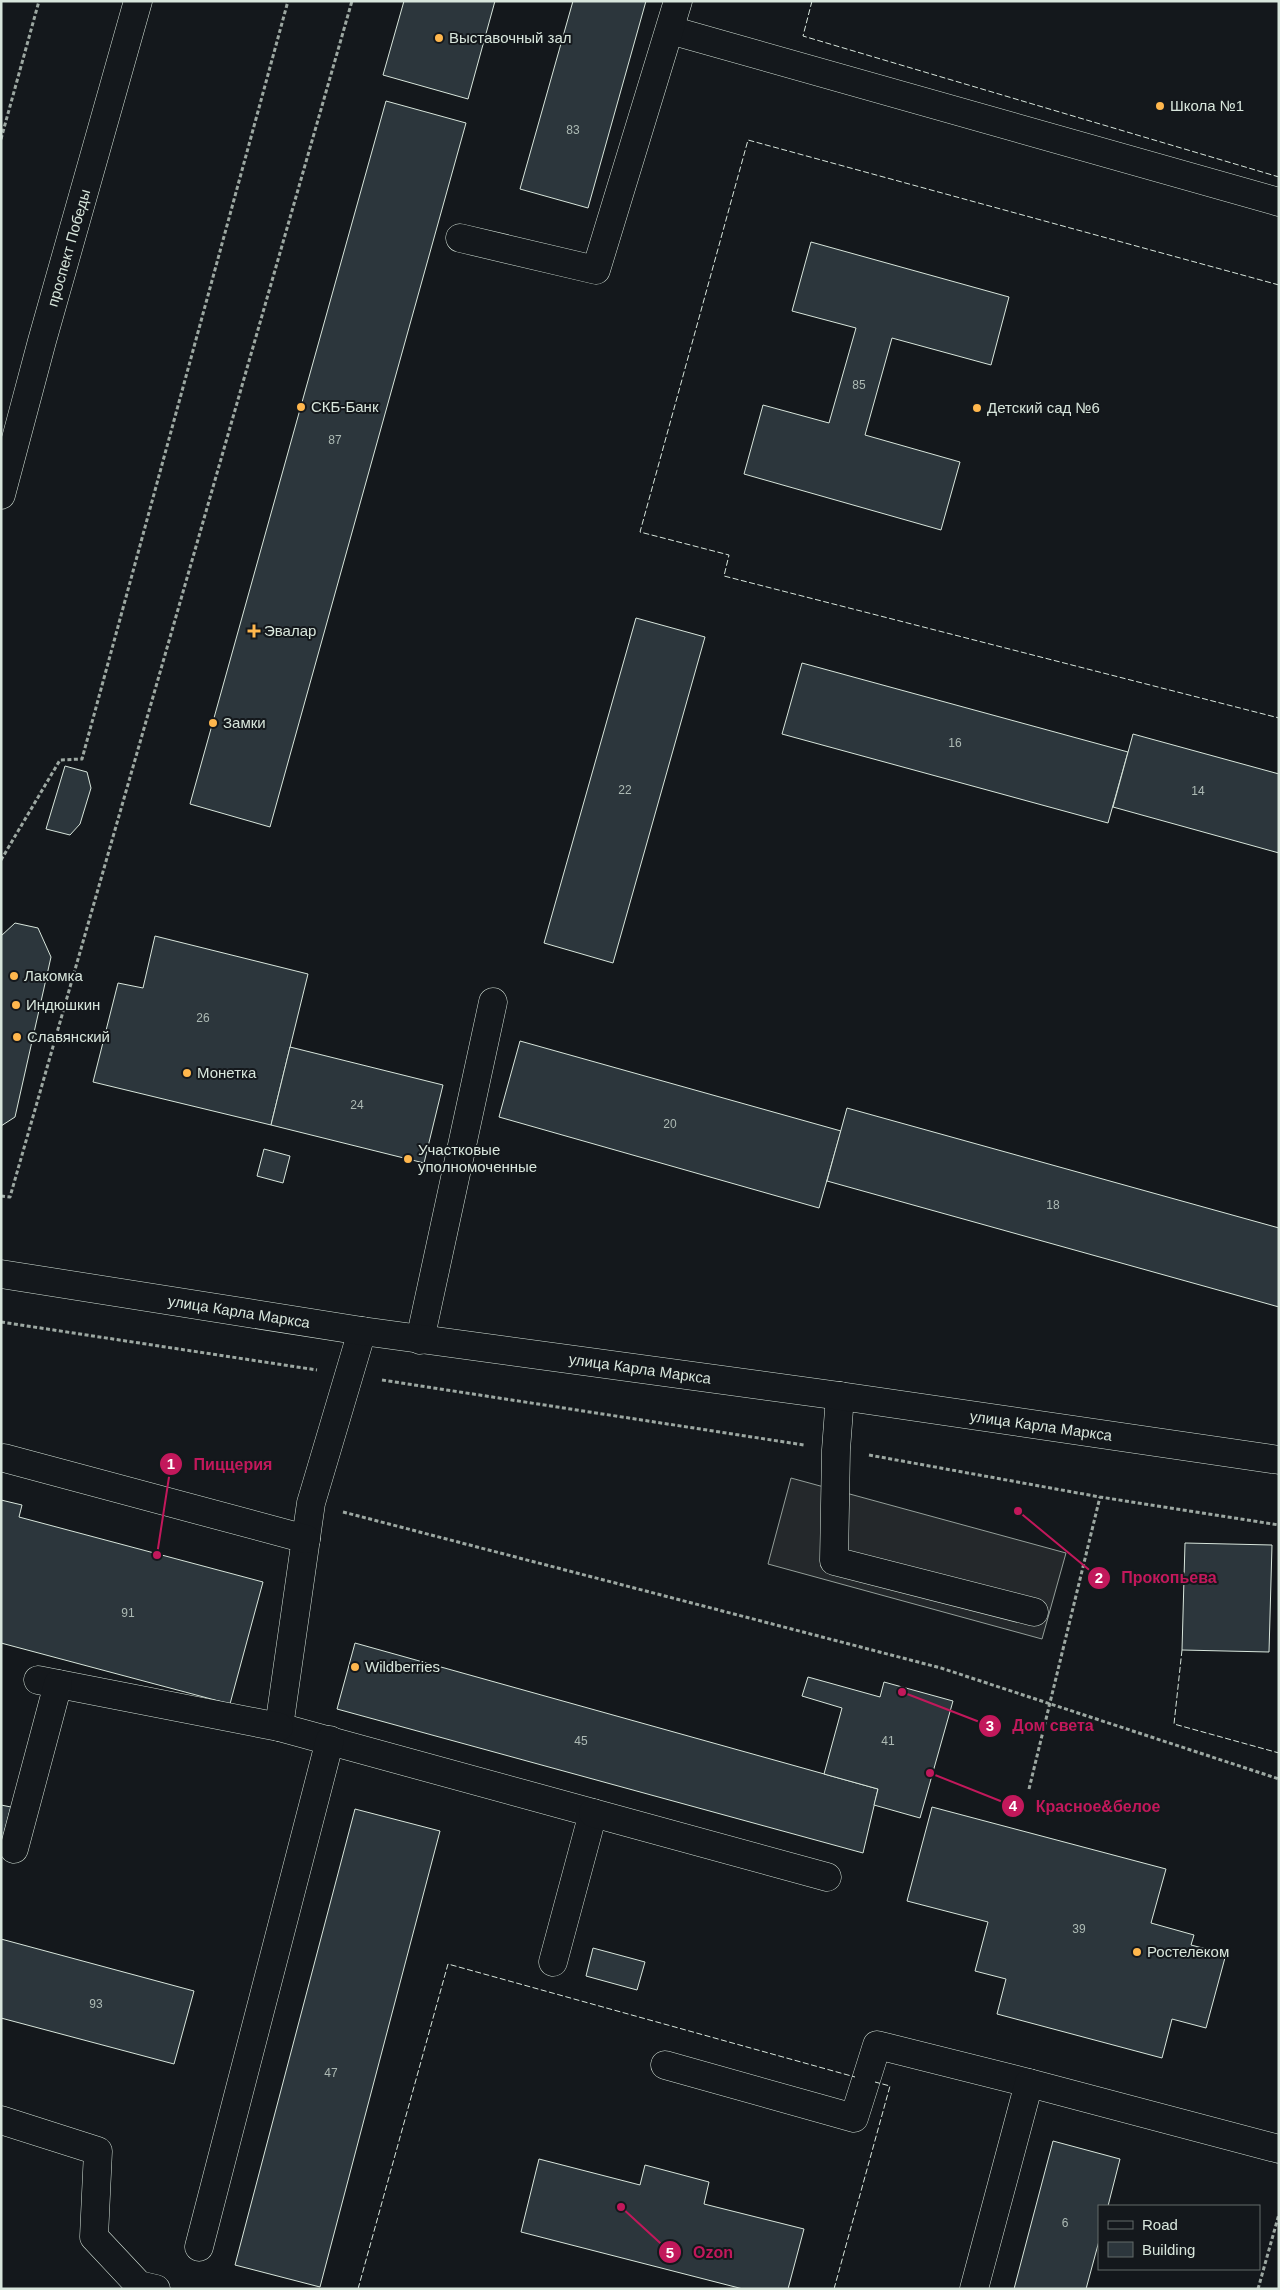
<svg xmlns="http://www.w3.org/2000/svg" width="1280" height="2290" viewBox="0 0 1280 2290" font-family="Arial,sans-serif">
<rect width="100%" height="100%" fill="#14181c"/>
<polygon fill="#24282b" stroke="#939e99" points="791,1478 1066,1553 1042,1639 768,1564"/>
<g fill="#2c363c" stroke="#d8e6dc">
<polygon points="404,1 495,1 468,99 383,75"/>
<polygon points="573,1 646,1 588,208 520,189"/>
<polygon points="386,101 466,123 270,827 190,804"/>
<polygon points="811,242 1009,297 991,365 892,338 865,435 960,462 941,530 744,474 763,405 829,423 856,328 792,311"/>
<polygon points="636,618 705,637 613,963 544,943"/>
<polygon points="802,663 1128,752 1108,823 782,734"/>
<polygon points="1133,734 1279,774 1279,853 1113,807"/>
<polygon points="65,766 87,772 91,788 80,824 70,835 46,829"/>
<polygon points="15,923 38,928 51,957 15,1117 1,1126 1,936"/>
<polygon points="155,936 308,974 271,1125 93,1082 118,983 143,988"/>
<polygon points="520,1041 841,1131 819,1208 499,1117"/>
<polygon points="290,1047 443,1085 424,1163 271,1125"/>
<polygon points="847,1108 1279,1228 1279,1307 827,1181"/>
<polygon points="264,1149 290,1156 283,1183 257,1176"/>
<polygon points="1,1500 22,1505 19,1517 263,1582 230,1704 1,1643"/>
<polygon points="1185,1543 1272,1545 1269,1652 1182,1650"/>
<polygon points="355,1643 878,1789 863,1853 337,1709"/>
<polygon points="808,1677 880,1697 884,1682 953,1701 920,1818 874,1805 878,1789 824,1774 842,1708 802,1696"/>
<polygon points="1,1805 11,1807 1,1845"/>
<polygon points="932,1807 1166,1869 1151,1923 1194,1935 1191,1945 1226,1954 1206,2028 1172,2019 1162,2058 997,2014 1006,1979 975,1971 988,1922 907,1901"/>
<polygon points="355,1809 440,1831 320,2287 235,2265"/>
<polygon points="1,1939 194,1991 174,2064 1,2018"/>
<polygon points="593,1948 645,1962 637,1990 586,1976"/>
<polygon points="1053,2141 1120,2159 1108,2206 1099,2206 1099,2241 1086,2289 1014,2289"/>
<polygon points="539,2159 640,2185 645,2165 709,2182 704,2204 804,2229 788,2289 743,2289 521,2232"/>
</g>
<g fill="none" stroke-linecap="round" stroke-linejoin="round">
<defs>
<g id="minor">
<polyline points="670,30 1279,202"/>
<polyline points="460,238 596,270 678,1"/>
<polyline points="362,1331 311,1503 279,1727 593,1813 553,1962"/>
<polyline points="420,1340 493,1002"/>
<polyline points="840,1396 836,1450 834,1561 1034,1612"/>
<polyline points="4,1458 306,1539"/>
<polyline points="38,1680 279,1727"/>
<polyline points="593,1813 827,1877"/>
<polyline points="14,1849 58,1684"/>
<polyline points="665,2065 854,2118 877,2045 1029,2083"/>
<polyline points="1,2120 98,2151 94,2237 139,2285 156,2289"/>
<polyline points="199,2247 330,1740"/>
<polyline points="974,2289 1029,2083 1279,2149"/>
</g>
<g id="major">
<polyline points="1,495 42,341 138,1"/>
<polyline points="1,1274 362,1331 840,1396 1279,1460"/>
</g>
</defs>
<use href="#minor" stroke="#d8e6dc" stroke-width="29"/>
<use href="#major" stroke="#d8e6dc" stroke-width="29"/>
<g stroke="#9da8a2" stroke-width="3" stroke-dasharray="4 2.5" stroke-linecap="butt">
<polyline points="1,139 39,1"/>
<polyline points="1,860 60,760 82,759 288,1"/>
<polyline points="1,1196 10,1197 352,1"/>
<polyline points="1,1322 317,1370"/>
<polyline points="382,1380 804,1445"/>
<polyline points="869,1455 1100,1497 1279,1525"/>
<polyline points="343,1512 941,1668 1279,1779"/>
<polyline points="1029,1789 1100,1497"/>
<polyline points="1258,2289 1279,2214"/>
</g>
<use href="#minor" stroke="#14181c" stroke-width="28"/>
<use href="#major" stroke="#14181c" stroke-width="28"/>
<g stroke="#d8e6dc" stroke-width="1" stroke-dasharray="6 2.5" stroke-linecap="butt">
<polyline points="812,1 803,36 1279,177"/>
<polyline points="1279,285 748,140 640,532 729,555 724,576 1279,718"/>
<polyline points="1182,1650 1174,1724 1279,1753"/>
<polyline points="358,2289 448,1964 855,2077"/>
<polyline points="834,2289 890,2086 875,2082"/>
</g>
</g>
<g fill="#ffb74d" stroke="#14181c" stroke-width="2">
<circle cx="439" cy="38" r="5"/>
<circle cx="1160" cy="106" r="5"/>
<circle cx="301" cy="407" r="5"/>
<circle cx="977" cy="408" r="5"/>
<path d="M251.5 623.5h5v5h5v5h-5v5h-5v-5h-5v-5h5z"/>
<circle cx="213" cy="723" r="5"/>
<circle cx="14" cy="976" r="5"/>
<circle cx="16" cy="1005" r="5"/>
<circle cx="17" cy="1037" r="5"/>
<circle cx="187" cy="1073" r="5"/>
<circle cx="408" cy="1159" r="5"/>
<circle cx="355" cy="1667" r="5"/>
<circle cx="1137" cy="1952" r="5"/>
</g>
<g text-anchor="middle" stroke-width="4" stroke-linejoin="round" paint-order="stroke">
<g font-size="12" fill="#adbab4">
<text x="573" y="134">83</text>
<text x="859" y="389">85</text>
<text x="335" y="444">87</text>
<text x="955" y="747">16</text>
<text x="625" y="794">22</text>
<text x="1198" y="795">14</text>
<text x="203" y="1022">26</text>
<text x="357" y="1109">24</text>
<text x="670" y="1128">20</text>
<text x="1053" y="1209">18</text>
<text x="128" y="1617">91</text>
<text x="581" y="1745">45</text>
<text x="888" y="1745">41</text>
<text x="1079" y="1933">39</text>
<text x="96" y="2008">93</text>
<text x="331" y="2077">47</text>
<text x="1065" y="2227">6</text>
</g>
<g font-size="15" fill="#d8e6dc" stroke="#14181c" text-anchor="start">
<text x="449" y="43">Выставочный зал</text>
<text x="1170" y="111">Школа №1</text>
<text x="311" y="412">СКБ-Банк</text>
<text x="987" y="413">Детский сад №6</text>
<text x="264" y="636">Эвалар</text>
<text x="223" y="728">Замки</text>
<text x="24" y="981">Лакомка</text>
<text x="26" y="1010">Индюшкин</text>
<text x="27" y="1042">Славянский</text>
<text x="197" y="1078">Монетка</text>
<text x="418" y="1155">Участковые<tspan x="418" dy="17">уполномоченные</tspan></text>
<text x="365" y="1672">Wildberries</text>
<text x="1147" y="1957">Ростелеком</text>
</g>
<g font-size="15" fill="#d8e6dc" stroke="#14181c">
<text transform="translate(69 248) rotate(-74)" y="5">проспект Победы</text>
<text transform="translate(239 1312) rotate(9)" y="5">улица Карла Маркса</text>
<text transform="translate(640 1369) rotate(8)" y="5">улица Карла Маркса</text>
<text transform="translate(1041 1426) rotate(8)" y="5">улица Карла Маркса</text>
</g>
</g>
<path fill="none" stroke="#c2185b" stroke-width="2" d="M157 1555L171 1464M1018 1511L1099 1578M902 1692L990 1726M930 1773L1013 1806M621 2207L670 2252"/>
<g fill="#c2185b" stroke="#14181c" stroke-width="2">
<circle cx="157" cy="1555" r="5"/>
<circle cx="1018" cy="1511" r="5"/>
<circle cx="902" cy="1692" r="5"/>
<circle cx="930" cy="1773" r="5"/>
<circle cx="621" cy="2207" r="5"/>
<circle cx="171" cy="1464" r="12"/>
<circle cx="1099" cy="1578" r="12"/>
<circle cx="990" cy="1726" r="12"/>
<circle cx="1013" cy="1806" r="12"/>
<circle cx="670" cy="2252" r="12"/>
</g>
<g font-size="15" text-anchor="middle" font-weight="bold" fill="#fff">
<text x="171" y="1469">1</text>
<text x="1099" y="1583">2</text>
<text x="990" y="1731">3</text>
<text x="1013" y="1811">4</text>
<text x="670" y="2258">5</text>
</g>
<g font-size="16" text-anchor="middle" font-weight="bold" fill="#c2185b" stroke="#14181c" stroke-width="4" stroke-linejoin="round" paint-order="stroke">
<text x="233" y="1470">Пиццерия</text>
<text x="1169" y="1583">Прокопьева</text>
<text x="1053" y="1731">Дом света</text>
<text x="1098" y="1812">Красное&amp;белое</text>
<text x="713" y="2258">Ozon</text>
</g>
<rect width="1280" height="2290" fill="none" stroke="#d8e6dc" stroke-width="5"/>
<rect x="1098" y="2205" width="162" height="65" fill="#14181c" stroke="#626a69"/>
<rect x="1108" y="2221" width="25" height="8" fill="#14181c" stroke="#626a69"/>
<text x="1142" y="2230" font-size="15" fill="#d8e6dc">Road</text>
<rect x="1108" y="2242" width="25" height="15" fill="#2c363c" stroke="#626a69"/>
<text x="1142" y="2255" font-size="15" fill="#d8e6dc">Building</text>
</svg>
